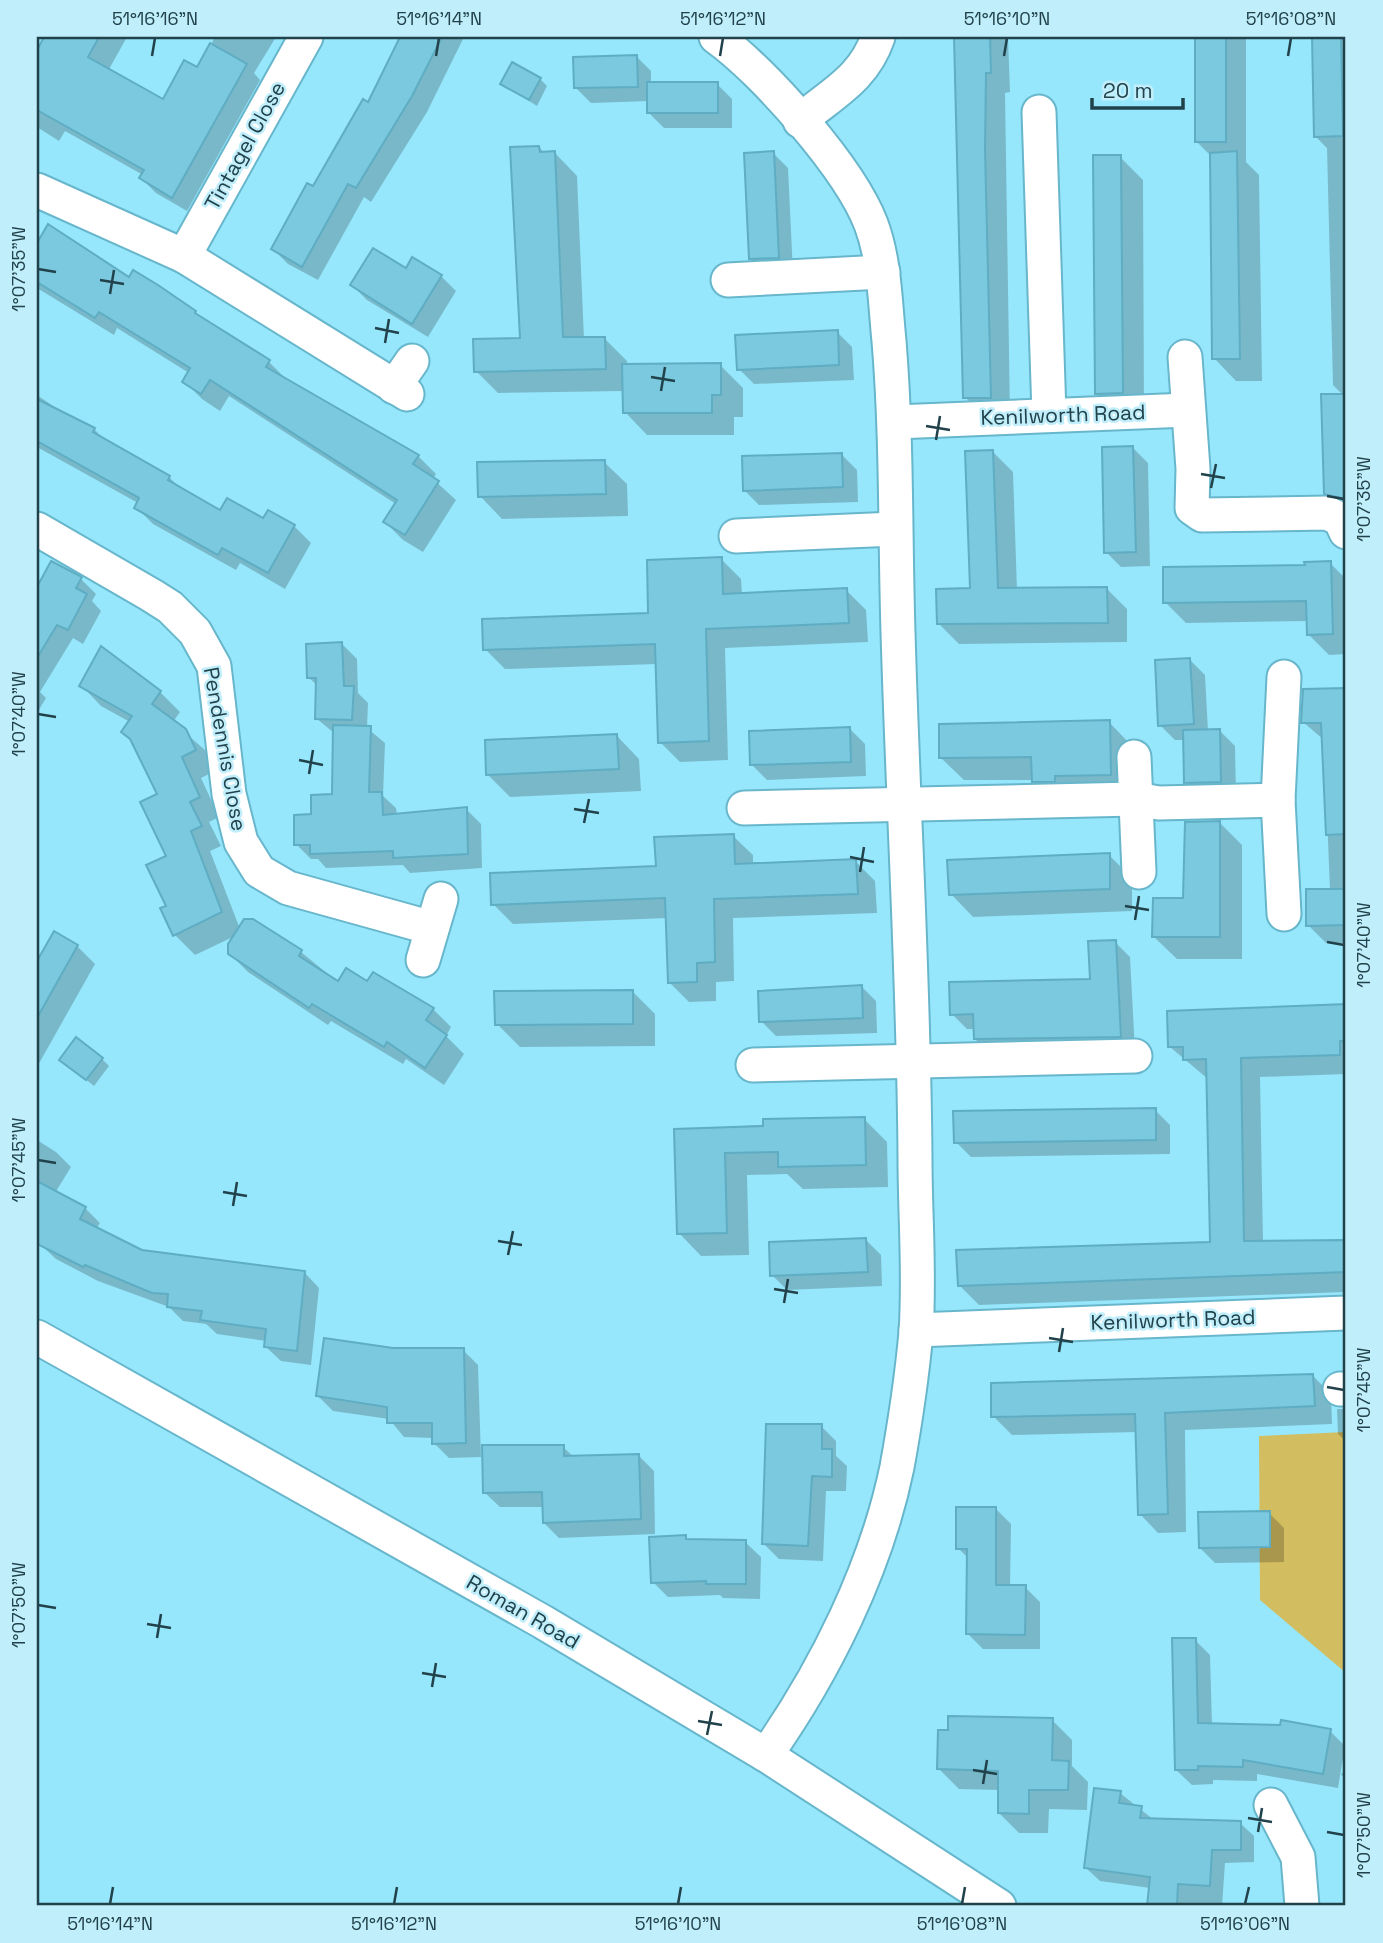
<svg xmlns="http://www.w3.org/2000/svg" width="1383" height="1943" viewBox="0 0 1383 1943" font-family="'Space Grotesk',sans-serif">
<rect width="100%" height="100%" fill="#97e7fc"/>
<polygon fill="#d2bd60" points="1346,1432 1346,1673 1260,1600 1259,1436"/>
<g fill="#0003">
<polygon points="46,37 127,37 108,71 163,102 198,69 215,37 276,37 254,73 260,80 187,211 156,193 141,178 143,175 65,131 59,141 37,127 37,54"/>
<polygon points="402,37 464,37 427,112 371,202 364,197 318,280 288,264 273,249 368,105"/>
<polygon points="956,37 1008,37 1010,92 1005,93 1010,417 985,417 965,397"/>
<polygon points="1196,37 1246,37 1246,162 1259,175 1262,381 1236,381 1214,358 1211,156 1196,141"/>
<polygon points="1313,37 1346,37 1346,509 1341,508 1325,493 1344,396 1333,385 1327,148 1315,136"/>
<polygon points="636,56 651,71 651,84 717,84 732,99 732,128 664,128 649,113 649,101 591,103 576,88"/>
<polygon points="540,79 547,86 537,106 502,84"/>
<polygon points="539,147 545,154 555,153 577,176 584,339 604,338 627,361 627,366 720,365 743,388 743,417 734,417 734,435 647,435 625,412 624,391 498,393 476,371 522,340"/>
<polygon points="773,153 788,168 793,273 765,274 750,259"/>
<polygon points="1120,157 1143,180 1144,415 1120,416 1097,394"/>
<polygon points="37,245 129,279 134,272 269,362 287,380 418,456 436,474 433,479 456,500 423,552 403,540 385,522 396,504 229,396 220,411 202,399 184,381 189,373 117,328 114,335 37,288"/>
<polygon points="413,259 441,276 456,291 428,337 367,300 352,285 406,270"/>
<polygon points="837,332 852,347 854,380 754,384 739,369"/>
<polygon points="37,395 66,415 94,429 106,441 169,477 182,490 221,512 294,526 311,543 285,589 240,563 236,570 153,524 136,507 138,503 37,447"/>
<polygon points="1133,448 1148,463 1150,566 1121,567 1106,552"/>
<polygon points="992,451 1013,472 1017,590 1107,589 1127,609 1127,642 959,644 939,624 972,590"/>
<polygon points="842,455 857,470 858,502 759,505 744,490"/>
<polygon points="604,462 627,484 628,516 502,519 480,496"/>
<polygon points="721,559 741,579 742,595 846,590 866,610 868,642 725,648 728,760 680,762 660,742 657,664 505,669 485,649 650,614"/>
<polygon points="52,563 81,579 96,594 92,601 101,611 83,644 73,638 40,692 46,698 37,713 37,591"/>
<polygon points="1330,563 1346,579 1346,654 1329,655 1308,634 1308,621 1186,623 1165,602"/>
<polygon points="342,644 357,659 358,693 368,703 367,728 385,743 383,796 396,808 397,815 466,809 481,824 482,868 410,873 403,865 326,868 318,859 311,859 296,844 313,816 334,796 334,733 316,718 318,686 309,678"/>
<polygon points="1190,660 1205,675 1208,731 1220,731 1235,746 1236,797 1201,797 1186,782 1185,740 1175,740 1160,725"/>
<polygon points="81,685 160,692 180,712 173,722 206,751 215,771 201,778 219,817 209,822 221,846 210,851 240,929 253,921 301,952 339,983 368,984 433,1009 451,1027 446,1036 464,1054 444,1085 406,1059 403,1064 331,1021 328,1025 248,972 229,953 235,936 195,955 175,935 168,907 168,857 159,795 130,722 101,706"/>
<polygon points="1304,690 1346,690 1346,943 1326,943 1308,925 1330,891 1324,740 1303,722"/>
<polygon points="1109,722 1131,745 1133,797 1056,804 1034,780 964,780 941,758"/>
<polygon points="850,729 865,744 866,776 767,780 752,765"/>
<polygon points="617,736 639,759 641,791 510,797 487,774"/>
<polygon points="1219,822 1242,845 1242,959 1177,959 1154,937 1185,900"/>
<polygon points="733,836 753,855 753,865 855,861 875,881 877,913 733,918 734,981 716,982 716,1001 689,1002 669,982 668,918 513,924 493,904 658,867"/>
<polygon points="1109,855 1132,878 1132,911 973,917 951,894"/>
<polygon points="54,933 77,946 95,964 37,1067 37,965"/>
<polygon points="1115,942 1130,957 1135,1051 990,1054 975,1039 975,1029 967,1029 952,1014 1092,981"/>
<polygon points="861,986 876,1001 877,1033 776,1036 761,1021"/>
<polygon points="632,991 655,1014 655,1046 520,1047 497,1024"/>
<polygon points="1346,1005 1346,1074 1260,1077 1263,1243 1346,1241 1346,1292 979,1305 959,1285 1212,1244 1208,1079 1170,1047 1168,1013"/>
<polygon points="102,1059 109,1066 94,1086 69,1066"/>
<polygon points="1155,1110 1170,1125 1170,1154 971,1157 956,1142"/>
<polygon points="864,1119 887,1142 888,1187 803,1189 787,1174 747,1175 749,1255 701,1256 679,1233 676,1130"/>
<polygon points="37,1140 56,1152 71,1167 55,1193 85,1208 100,1223 96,1229 141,1252 305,1273 319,1288 311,1365 281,1361 266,1347 266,1341 217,1334 206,1324 183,1321 169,1307 98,1281 56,1259 41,1245 53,1221 37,1211"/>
<polygon points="866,1240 881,1255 882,1286 787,1290 772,1275"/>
<polygon points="393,1350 463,1350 478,1365 481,1457 449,1458 434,1443 434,1438 404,1437 389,1419 333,1411 318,1396"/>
<polygon points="1312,1375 1331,1394 1332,1424 1185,1430 1186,1532 1158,1533 1140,1514 1137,1432 1012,1435 993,1416"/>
<polygon points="1337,1409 1346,1409 1346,1441 1338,1434"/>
<polygon points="821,1426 836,1441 836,1456 847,1466 846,1491 826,1491 823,1561 779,1559 764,1544"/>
<polygon points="563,1447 574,1457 639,1456 654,1471 655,1534 559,1538 544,1523 544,1507 500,1507 484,1492"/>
<polygon points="996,1509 1011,1524 1010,1586 1025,1587 1040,1602 1040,1649 983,1649 967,1633 968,1558 958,1548"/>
<polygon points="1269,1513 1284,1528 1284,1562 1215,1563 1200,1548"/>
<polygon points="685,1537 689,1541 745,1542 761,1557 760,1599 723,1598 720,1595 668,1597 653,1582"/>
<polygon points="1195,1640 1210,1655 1212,1725 1330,1731 1345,1746 1338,1788 1257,1774 1257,1781 1213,1780 1213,1784 1192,1785 1176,1770"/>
<polygon points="1052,1720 1072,1740 1072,1766 1088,1782 1087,1810 1049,1809 1048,1833 1019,1833 999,1813 1000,1790 959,1789 939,1769"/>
<polygon points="1346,1770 1346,1781 1341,1774"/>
<polygon points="1120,1793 1154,1820 1240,1823 1254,1836 1254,1862 1225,1863 1222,1906 1149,1906 1150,1888 1100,1881 1086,1868"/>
</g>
<g fill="#7bc9df" stroke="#5eadc2" stroke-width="2">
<polygon points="44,37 99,37 88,57 163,99 184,60 197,67 210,43 247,64 172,198 139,178 144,170 37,110 37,50"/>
<polygon points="400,37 442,37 412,96 356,188 348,184 302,267 271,249 307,183 313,186 363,99 368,102"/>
<polygon points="954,37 990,37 991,73 986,73 985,149 991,398 963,398"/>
<rect x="1195" y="37" width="31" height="105"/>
<polygon points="1312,37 1341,37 1343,136 1314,137"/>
<polygon points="637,55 638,87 574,88 573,57"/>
<polygon points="512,62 541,78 529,100 500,84"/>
<rect x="647" y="82" width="71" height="31"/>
<polygon points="539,146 540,152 555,151 563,337 605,337 606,369 474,372 473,339 520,338 510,147"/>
<polygon points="774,151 779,258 749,259 744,153"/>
<polygon points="1237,151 1240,359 1212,359 1210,153"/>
<polygon points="1093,155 1121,155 1123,393 1095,394"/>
<polygon points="48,224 129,277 133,270 158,285 196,311 195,313 270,360 266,367 419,455 413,464 439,481 405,535 383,522 397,500 210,380 201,394 182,382 190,368 99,312 95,318 37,282 37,243"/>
<polygon points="373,248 406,268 412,257 442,275 412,324 350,285"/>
<polygon points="838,330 839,365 737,370 735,335"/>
<polygon points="721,363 721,395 712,395 712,413 623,413 622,364"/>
<polygon points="1321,394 1346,394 1346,499 1324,494"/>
<polygon points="37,399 95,428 93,432 170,476 168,480 220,510 227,498 263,518 268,510 295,525 268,573 222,548 218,555 134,508 139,498 37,441"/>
<polygon points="1133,446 1136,552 1104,553 1102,447"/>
<polygon points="993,450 998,588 1107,587 1108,623 937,624 936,589 970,588 965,451"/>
<polygon points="842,453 843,487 743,491 742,456"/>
<polygon points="605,460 606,494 478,497 477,462"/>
<polygon points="722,557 723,594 847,588 849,623 706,629 709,741 658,743 655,644 483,650 482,619 648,613 647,560"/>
<polygon points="51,561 82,577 76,588 87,594 68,630 57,625 37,658 37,587"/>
<polygon points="1331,561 1333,634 1307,635 1306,601 1163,603 1163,567 1305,565 1304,562"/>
<polygon points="342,642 344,686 354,686 352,720 315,719 316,678 307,678 306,644"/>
<polygon points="101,646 161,691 152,704 186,729 196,750 182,757 200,797 190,802 202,826 191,831 222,912 173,936 160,908 166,906 146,865 166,856 140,802 157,794 130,739 121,732 132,716 79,686"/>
<polygon points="1190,658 1194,724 1158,726 1155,660"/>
<polygon points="1346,688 1346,834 1326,835 1321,723 1301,723 1303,689"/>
<polygon points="1110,720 1111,775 1055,776 1055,782 1032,782 1031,757 939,758 939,724"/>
<polygon points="333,725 371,726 369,792 382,792 383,815 467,807 468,854 393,858 393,851 310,854 310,845 294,845 294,815 311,814 311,795 332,794"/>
<polygon points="850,727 851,762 750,765 749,731"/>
<polygon points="1220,729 1221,782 1184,783 1183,730"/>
<polygon points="617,734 619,769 486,775 485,740"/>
<polygon points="1220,821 1220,937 1152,937 1153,898 1183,898 1185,822"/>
<polygon points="734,834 735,864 856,859 858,894 714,899 715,962 697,963 697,982 668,983 665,898 491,905 490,873 656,866 654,837"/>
<polygon points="1110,853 1110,889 949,895 947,860"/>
<polygon points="1306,889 1346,889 1346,925 1306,926"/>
<polygon points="244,919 253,919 302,950 299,956 338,981 346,968 367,981 373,972 434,1008 426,1020 447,1035 425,1068 387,1042 384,1047 312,1004 309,1008 228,954 228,944"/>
<polygon points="54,931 78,945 37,1018 37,961"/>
<polygon points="1116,940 1121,1037 974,1039 973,1014 950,1015 949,982 1090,979 1088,941"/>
<polygon points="862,985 863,1018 759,1022 758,991"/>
<polygon points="633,990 633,1024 495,1025 494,991"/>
<polygon points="1346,1004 1346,1041 1340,1041 1340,1055 1241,1058 1244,1241 1346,1240 1346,1272 958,1286 956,1250 1210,1242 1206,1059 1183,1060 1183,1047 1168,1047 1167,1011"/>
<polygon points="76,1037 103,1058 86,1080 59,1060"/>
<polygon points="1156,1108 1156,1140 954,1143 953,1111"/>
<polygon points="865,1117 866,1165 778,1167 778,1152 725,1153 727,1233 677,1234 674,1129 763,1126 763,1119"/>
<polygon points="37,1181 86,1207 80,1219 142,1250 305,1271 297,1351 264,1347 266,1329 200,1320 202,1311 167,1307 168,1294 152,1293 85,1265 83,1267 37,1244"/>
<polygon points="866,1238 868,1272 770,1276 769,1242"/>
<polygon points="324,1338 393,1348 464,1348 466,1443 432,1444 432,1423 387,1423 387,1407 316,1396"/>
<polygon points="1313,1374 1315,1406 1165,1413 1168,1514 1138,1515 1135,1414 991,1417 991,1383"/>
<polygon points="766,1424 822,1424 822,1449 832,1449 832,1477 812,1476 808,1546 762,1544"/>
<polygon points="482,1445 564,1445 564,1456 639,1454 641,1519 543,1523 542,1492 483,1493"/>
<polygon points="956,1507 996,1507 996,1585 1026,1585 1025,1635 966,1634 967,1549 956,1549"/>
<polygon points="1270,1511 1270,1547 1199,1548 1198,1512"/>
<polygon points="686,1535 686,1539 746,1540 746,1584 706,1584 706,1581 651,1583 649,1537"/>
<polygon points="1172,1638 1196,1638 1198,1723 1280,1725 1281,1720 1331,1729 1323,1774 1243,1760 1243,1767 1198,1766 1198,1770 1175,1770"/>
<polygon points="948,1716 1053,1718 1052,1760 1069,1761 1068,1790 1029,1790 1029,1814 998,1813 998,1771 937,1769 938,1730 948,1730"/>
<polygon points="1094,1788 1121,1791 1119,1803 1142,1806 1140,1818 1241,1821 1241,1850 1212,1850 1210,1886 1178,1884 1177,1906 1147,1906 1150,1877 1084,1868"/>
</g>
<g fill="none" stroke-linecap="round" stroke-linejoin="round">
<defs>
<g id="minor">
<path d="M 716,37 C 764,71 850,169 871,224 C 885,261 885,303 889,341 C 897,438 895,535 898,632 C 903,808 914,983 915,1159 C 915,1216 920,1275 916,1332 C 912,1376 905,1423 897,1467 C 876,1569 825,1671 766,1755"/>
<polyline points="1039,112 1049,414"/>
<path d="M 800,121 C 832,93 863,80 878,37"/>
<polyline points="37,190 184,256 407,394"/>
<polyline points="184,256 306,37"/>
<polyline points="728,280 883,272"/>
<polyline points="1185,357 1193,469 1192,508 1202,515 1327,513 1340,519 1346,532"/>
<polyline points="394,387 412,361"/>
<polyline points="895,422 1188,410"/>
<polyline points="37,529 151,595 170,607 195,632 214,666 229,794 241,842 259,871 288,888 432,928"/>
<polyline points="736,536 895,529"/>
<polyline points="1284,677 1278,800 1284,914"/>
<polyline points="1134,757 1139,872"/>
<polyline points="744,808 1135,799 1159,803 1278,800"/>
<polyline points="423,960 441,899"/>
<polyline points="753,1065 1135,1056"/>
<polyline points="916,1330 1346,1313"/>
<polyline points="37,1337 543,1622 766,1755 999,1906"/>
<polyline points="1340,1389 1346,1389"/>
<polyline points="1271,1805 1298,1857 1302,1906"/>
</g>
</defs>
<use href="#minor" stroke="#67b6cb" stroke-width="37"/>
<use href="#minor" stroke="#fff" stroke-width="33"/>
</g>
<path fill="none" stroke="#21424b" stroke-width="2.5" d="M 152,56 L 155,38M 436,56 L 439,38M 720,56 L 723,38M 1004,56 L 1007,38M 1288,56 L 1291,38M 38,269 L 56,272M 100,280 L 124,284M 110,294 L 114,270M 375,328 L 399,333M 385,343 L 389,319M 651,377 L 675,381M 661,391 L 665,367M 926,426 L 950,430M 936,440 L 940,416M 1201,474 L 1225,478M 1211,488 L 1216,464M 1327,496 L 1344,499M 38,714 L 56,717M 299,760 L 323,765M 309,774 L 313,750M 574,809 L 599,813M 584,823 L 589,799M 850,857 L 874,862M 860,872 L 864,847M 1125,906 L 1149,910M 1135,920 L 1139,896M 1327,942 L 1344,945M 38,1160 L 56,1163M 223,1192 L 247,1196M 233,1206 L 237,1182M 498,1241 L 522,1245M 508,1255 L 513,1231M 774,1289 L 798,1293M 784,1303 L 788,1279M 1049,1338 L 1073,1342M 1059,1352 L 1063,1328M 1327,1387 L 1344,1390M 38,1605 L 56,1608M 147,1624 L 171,1628M 157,1638 L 161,1614M 422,1673 L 446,1677M 432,1687 L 436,1663M 698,1721 L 722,1725M 707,1735 L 712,1711M 973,1770 L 997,1774M 983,1784 L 987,1760M 1248,1818 L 1272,1822M 1258,1832 L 1262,1808M 1327,1832 L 1344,1835M 110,1904 L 113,1887M 394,1904 L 397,1887M 678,1904 L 681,1887M 962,1904 L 965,1887M 1245,1904 L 1249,1887"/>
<g text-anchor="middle" stroke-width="5" stroke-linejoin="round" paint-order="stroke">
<g font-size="21" fill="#21424b" stroke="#c1eefb">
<text transform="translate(245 146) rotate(-61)" y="7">Tintagel Close</text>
<text transform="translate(1063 415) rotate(-2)" y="7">Kenilworth Road</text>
<text transform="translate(225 749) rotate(80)" y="7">Pendennis Close</text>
<text transform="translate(1173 1320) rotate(-2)" y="7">Kenilworth Road</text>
<text transform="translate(523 1612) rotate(30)" y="7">Roman Road</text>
</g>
</g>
<rect width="1383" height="1943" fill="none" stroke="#c1eefb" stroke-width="77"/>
<path d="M1092 98v10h91v-10" fill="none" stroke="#21424b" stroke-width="3.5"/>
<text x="1103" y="98" font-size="21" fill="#21424b" stroke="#c1eefb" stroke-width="5" paint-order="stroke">20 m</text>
<rect x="38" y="38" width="1306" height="1866" fill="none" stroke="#21424b" stroke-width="2.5"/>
<g font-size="18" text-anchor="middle" fill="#21424b">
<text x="155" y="25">51°16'16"N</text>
<text x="439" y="25">51°16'14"N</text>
<text x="723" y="25">51°16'12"N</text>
<text x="1007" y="25">51°16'10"N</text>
<text x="1291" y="25">51°16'08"N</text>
<text transform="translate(19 269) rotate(-90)" y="6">1°07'35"W</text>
<text transform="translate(1364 499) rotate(-90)" y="6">1°07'35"W</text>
<text transform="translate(19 714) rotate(-90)" y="6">1°07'40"W</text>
<text transform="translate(1364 945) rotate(-90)" y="6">1°07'40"W</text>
<text transform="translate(19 1160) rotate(-90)" y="6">1°07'45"W</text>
<text transform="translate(1364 1390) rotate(-90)" y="6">1°07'45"W</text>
<text transform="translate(19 1605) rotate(-90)" y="6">1°07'50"W</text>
<text transform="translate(1364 1835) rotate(-90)" y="6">1°07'50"W</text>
<text x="110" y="1930">51°16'14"N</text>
<text x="394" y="1930">51°16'12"N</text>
<text x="678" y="1930">51°16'10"N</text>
<text x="962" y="1930">51°16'08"N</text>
<text x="1245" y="1930">51°16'06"N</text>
</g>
</svg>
